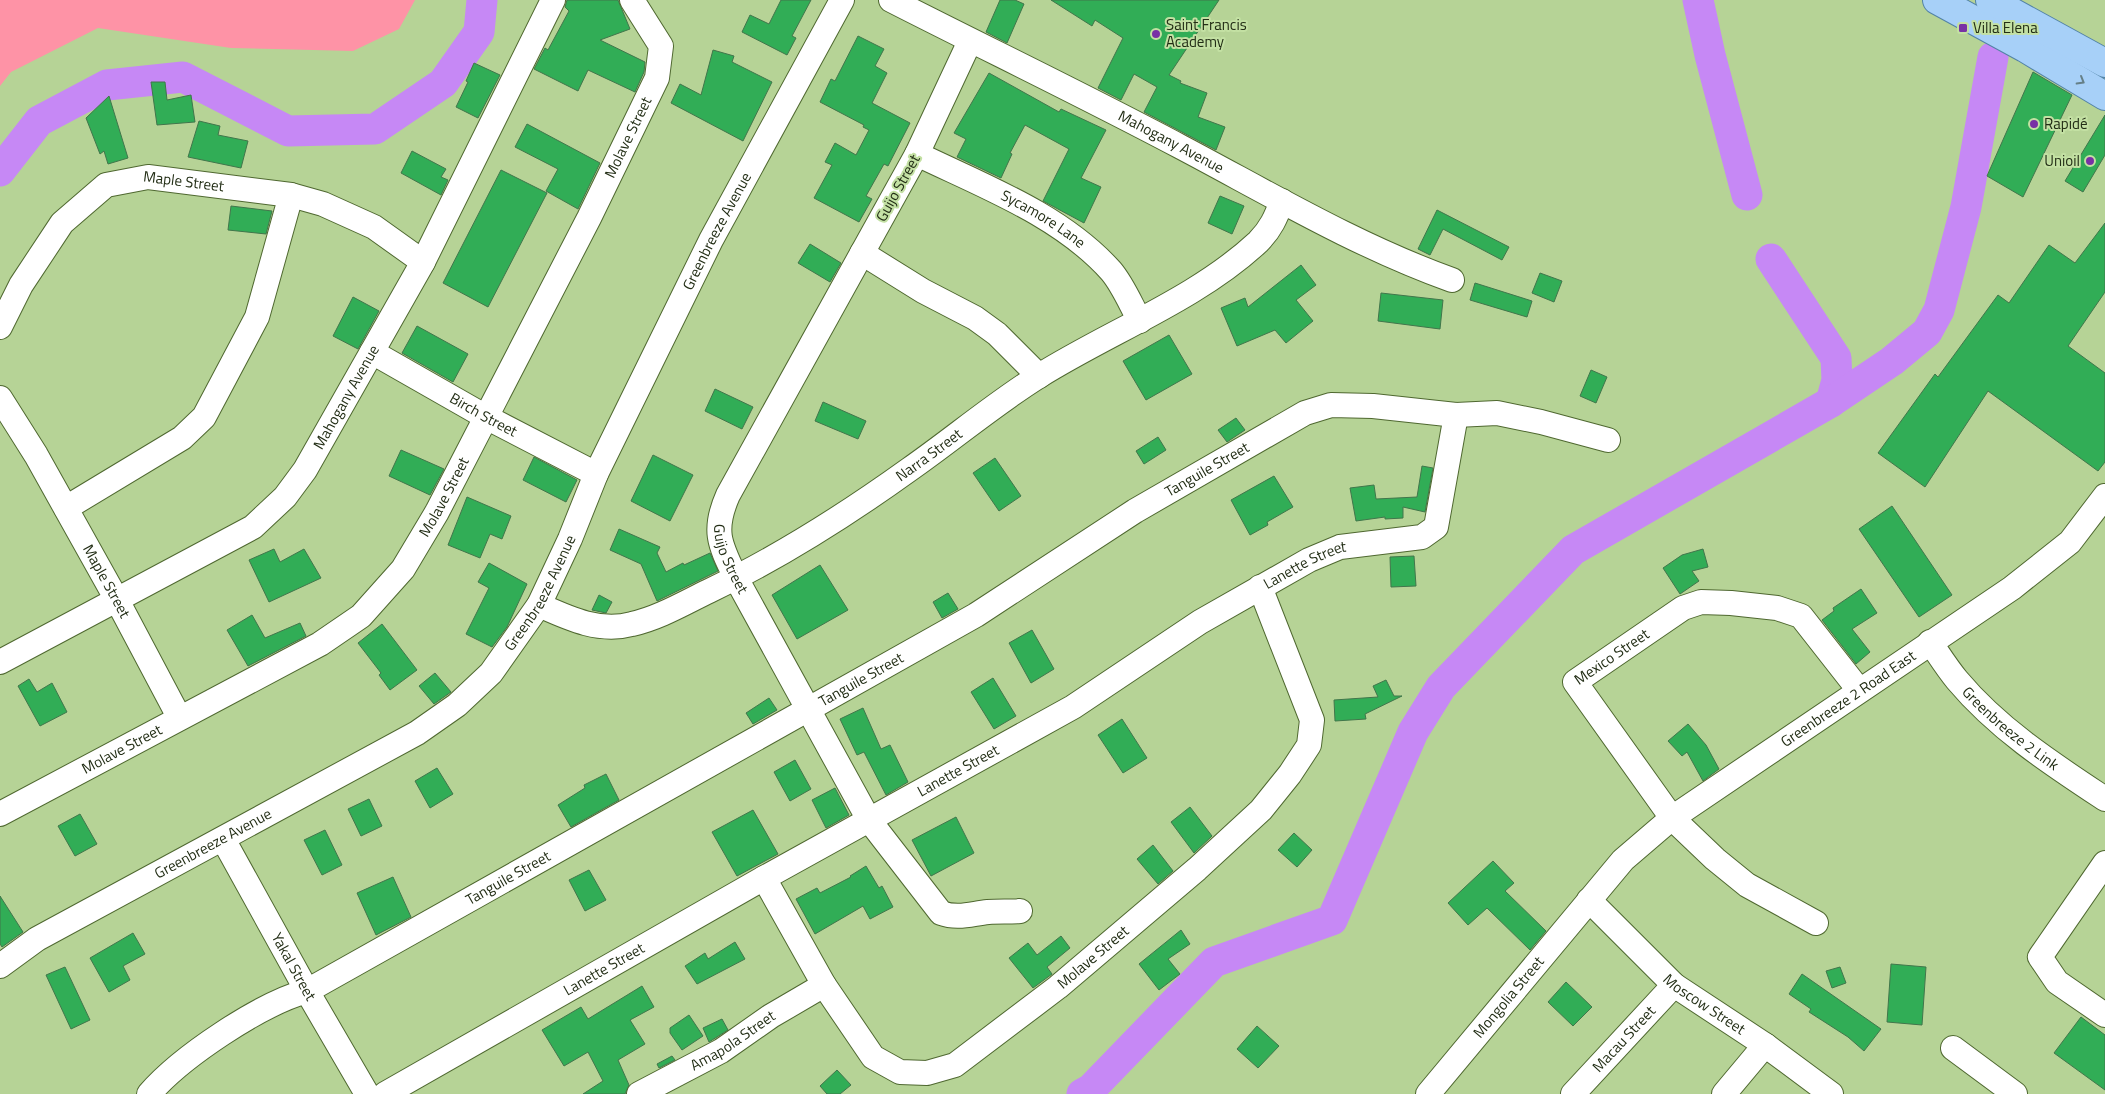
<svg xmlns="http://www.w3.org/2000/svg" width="2105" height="1094" viewBox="0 0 2105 1094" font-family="'Titillium Web',sans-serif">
<rect width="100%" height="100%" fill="#b6d396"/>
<polygon fill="#fe93a6" points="0,0 415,0 399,29 353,51 231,48 98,28 11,72 0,86"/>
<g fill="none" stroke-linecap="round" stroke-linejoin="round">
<g stroke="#c688f5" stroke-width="31">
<polyline points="1698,0 1710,55 1747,195"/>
<polyline points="0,171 39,121 107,85 183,77 288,131 375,129 443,83 479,32 482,0"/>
<polyline points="1771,259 1836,358 1837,380 1831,402"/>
<polyline points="1082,1094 1091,1089 1214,962 1332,920 1413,732 1441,687 1573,550 1831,402 1892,361 1927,332 1939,310 1966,207 1993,57"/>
</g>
</g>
<g fill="#31ad56" stroke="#41764b">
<polygon points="567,0 618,0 630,29 600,40 645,62 644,72 635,92 588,70 578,91 534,69 545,48 548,50 569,11 565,7"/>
<polygon points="781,0 811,0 792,36 796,38 787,55 742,32 750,15 769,24"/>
<polygon points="1000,0 1015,0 1024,4 1007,43 986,32"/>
<polygon points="1051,0 1219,0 1169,75 1181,81 1180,83 1207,93 1198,117 1225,127 1216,150 1144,112 1157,87 1134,74 1121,100 1098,88 1123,38 1095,20 1092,26"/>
<polygon points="858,36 884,49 875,66 887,73 872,103 910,123 888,166 884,164 866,196 872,199 859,222 814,198 832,165 825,162 835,143 856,155 869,130 863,127 864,125 820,102 831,79 835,81"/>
<polygon points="713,50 734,56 732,62 772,82 743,141 671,103 680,84 701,95"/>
<polygon points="474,63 500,75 478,118 456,107 468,82 466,81"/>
<polygon points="2033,72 2072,95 2023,197 1987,176"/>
<polygon points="989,73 1059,112 1061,109 1106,130 1081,178 1101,187 1084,223 1043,201 1069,149 1025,125 1010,153 1012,154 1001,178 957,157 966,139 954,133"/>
<polygon points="151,82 165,82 167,100 191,95 195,122 157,125"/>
<polygon points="109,96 128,158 108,164 104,151 100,154 86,118"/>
<polygon points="2105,115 2105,155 2083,192 2065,181"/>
<polygon points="199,121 220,126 218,135 248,141 241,168 188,157"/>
<polygon points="527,124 600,163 578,209 546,191 558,169 515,147"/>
<polygon points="412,151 446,169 441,177 448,180 441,195 401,173"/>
<polygon points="501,170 547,193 488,307 443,283"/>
<polygon points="1220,196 1244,206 1232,234 1208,223"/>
<polygon points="231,206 272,211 266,234 228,230"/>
<polygon points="1437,210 1509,247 1502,260 1443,229 1430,255 1418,249"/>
<polygon points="2105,223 2105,292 2068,346 2105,373 2105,462 2098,471 1988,391 1925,487 1878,453 1935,374 1938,377 1998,295 2009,303 2049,245 2075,263"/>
<polygon points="810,244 841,263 830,282 798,263"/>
<polygon points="1301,265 1316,285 1296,300 1313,321 1286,343 1275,330 1237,346 1221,308 1245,298 1248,307"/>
<polygon points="1540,273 1562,281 1554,302 1532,293"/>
<polygon points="1475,283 1532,301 1527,317 1470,300"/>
<polygon points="1381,293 1443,300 1440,329 1378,321"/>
<polygon points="353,297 379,311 358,349 333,336"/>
<polygon points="417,326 468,354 453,382 402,353"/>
<polygon points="1169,335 1192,374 1146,400 1123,361"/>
<polygon points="1591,370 1607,377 1596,403 1580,396"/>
<polygon points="715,389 753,407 742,429 705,411"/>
<polygon points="823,402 866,421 858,439 815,421"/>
<polygon points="1236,418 1245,430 1227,442 1218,430"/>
<polygon points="1158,437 1166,450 1144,464 1136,451"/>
<polygon points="401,450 444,469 430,495 389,476"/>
<polygon points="653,455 693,475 670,521 631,501"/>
<polygon points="534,457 577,480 566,502 523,480"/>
<polygon points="995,458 1021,496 999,511 973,473"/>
<polygon points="1422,466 1433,468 1425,512 1403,507 1403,518 1385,519 1385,517 1356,521 1350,488 1374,485 1376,499 1417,497"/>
<polygon points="1274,476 1293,507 1267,522 1268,525 1250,535 1231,500"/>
<polygon points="467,497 511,516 502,539 490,534 480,558 448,545"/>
<polygon points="1892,506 1952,595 1919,617 1859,529"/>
<polygon points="619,529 660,547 657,553 666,572 683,563 684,565 710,553 718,571 657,601 641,564 610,550"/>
<polygon points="274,549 280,562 304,549 321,578 269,602 249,560"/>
<polygon points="1703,549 1708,567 1692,571 1699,581 1680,594 1663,568 1682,555"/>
<polygon points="1414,556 1416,586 1391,587 1390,557"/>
<polygon points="489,563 527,584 507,627 492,647 466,634 489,588 478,582"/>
<polygon points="820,565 848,610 797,639 772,595"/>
<polygon points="1861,589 1877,613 1852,629 1870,652 1856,664 1822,620 1834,611 1833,608"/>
<polygon points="948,593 958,609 942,618 933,602"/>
<polygon points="599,595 612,602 606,613 592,610"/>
<polygon points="252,615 265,638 300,623 306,636 248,666 227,630"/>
<polygon points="382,624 417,670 390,690 379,675 381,673 358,643"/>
<polygon points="1032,630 1054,669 1031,683 1009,643"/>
<polygon points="435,673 451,692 434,704 419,686"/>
<polygon points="993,678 1016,716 994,729 971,692"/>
<polygon points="29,679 37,692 52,683 67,712 40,726 18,686"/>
<polygon points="1386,680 1394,696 1402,696 1365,714 1366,719 1335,721 1334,700 1378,697 1373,686"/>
<polygon points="769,698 777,710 753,724 746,713"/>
<polygon points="863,708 881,749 890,745 908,782 886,795 864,752 857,755 840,719"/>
<polygon points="1122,719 1147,758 1123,773 1098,735"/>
<polygon points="1688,724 1706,745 1719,769 1703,781 1687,752 1682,756 1668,741"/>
<polygon points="795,760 811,789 790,801 774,772"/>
<polygon points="437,768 453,794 430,808 415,781"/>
<polygon points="606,774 619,800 571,827 558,805 585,788 584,785"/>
<polygon points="835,788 849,815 826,828 812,800"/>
<polygon points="369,799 382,826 361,836 348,809"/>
<polygon points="1190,807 1212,836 1194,853 1171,822"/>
<polygon points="753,810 778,854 737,876 712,832"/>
<polygon points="80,814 97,844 75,856 58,826"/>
<polygon points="956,817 974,853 931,876 912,840"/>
<polygon points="325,830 342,865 322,875 304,840"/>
<polygon points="1294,833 1312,850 1297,867 1278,850"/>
<polygon points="1153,845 1173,871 1158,884 1137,859"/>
<polygon points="1493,861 1514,883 1505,891 1546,931 1530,950 1487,908 1468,925 1448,903"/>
<polygon points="866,866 879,888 882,886 893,907 870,919 863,906 815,934 796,899 817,888 820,893 851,877 850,876"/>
<polygon points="589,870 606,900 585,911 569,880"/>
<polygon points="393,877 411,917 376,935 357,893"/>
<polygon points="0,896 23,932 2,947 0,944"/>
<polygon points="1181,930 1190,944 1168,959 1180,974 1159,990 1139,964"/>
<polygon points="133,933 145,954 123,966 130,980 109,992 90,958"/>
<polygon points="1061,936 1070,948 1047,967 1052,974 1033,988 1009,958 1028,943 1037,955"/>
<polygon points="735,942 745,959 697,984 685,966 705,953 708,959"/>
<polygon points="1891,964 1926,967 1922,1025 1887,1022"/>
<polygon points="65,967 90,1020 71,1029 46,975"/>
<polygon points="1840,967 1846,983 1832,988 1826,971"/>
<polygon points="1802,974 1881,1029 1864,1051 1848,1037 1809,1012 1811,1009 1789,994"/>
<polygon points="1566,982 1592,1007 1573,1026 1548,1002"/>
<polygon points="642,986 654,1007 630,1020 645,1044 618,1060 629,1085 625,1094 583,1094 603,1081 588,1052 564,1066 542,1030 581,1007 588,1019"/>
<polygon points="689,1015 703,1036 682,1050 670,1033 670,1028"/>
<polygon points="2081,1017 2105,1035 2105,1090 2054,1053"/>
<polygon points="722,1019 728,1030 709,1042 703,1028"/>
<polygon points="1257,1026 1279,1046 1258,1068 1237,1049"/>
<polygon points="672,1056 675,1060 659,1068 657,1064"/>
<polygon points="837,1070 851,1085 840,1094 827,1094 820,1086"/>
</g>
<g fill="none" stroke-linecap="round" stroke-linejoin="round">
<defs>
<g id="minor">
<path id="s1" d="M 891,0 C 987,49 1085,96 1181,147 C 1270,194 1357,246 1452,280"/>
<path id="s2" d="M 970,41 L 917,154 L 728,495 C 712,531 720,545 736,578 L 869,820 L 941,913 C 958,919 970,914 988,912 C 999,911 1010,912 1020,911"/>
<path id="s3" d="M 917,154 C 983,186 1061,215 1111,271 C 1123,285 1131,305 1140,321"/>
<polyline points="862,253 923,291 975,318 997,334 1039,376"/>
<path id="s4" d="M 0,327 L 21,285 L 62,223 L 106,185 L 148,177 L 291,195 L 323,204 L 374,227 L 423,262"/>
<path id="s5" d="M 372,352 L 486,417 L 596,474"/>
<path id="s6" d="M 0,398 L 36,455 L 117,600 L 179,717"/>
<polyline points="66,508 182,438 204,417 257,317 291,195"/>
<path id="s7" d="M 539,605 C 568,618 599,633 632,624 C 659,618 684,603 709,591 C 780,557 846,515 910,469 C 953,439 994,404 1039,376 C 1109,332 1197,299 1258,242 C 1271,229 1276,217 1282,201"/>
<path id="s8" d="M 1930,642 C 1939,655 1947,668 1957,680 C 1998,729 2052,764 2105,799"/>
<path id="s9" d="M 0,662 L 253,527 L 285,497 L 305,470 L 423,262 L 553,0"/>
<path id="s10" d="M 0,814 L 320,644 L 361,616 L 403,569 L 437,512 L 589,218 L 657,78 L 661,46 L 632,0"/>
<path id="s11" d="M 223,839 L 307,991 L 367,1094"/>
<polyline points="2105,863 2040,957 2057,982 2105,1015"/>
<path id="s12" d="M 764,878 L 824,985 L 873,1057 L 900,1072 L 927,1073 L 955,1065 L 1058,987 L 1197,869 L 1261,810 L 1290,774 L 1309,745 L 1312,720 L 1260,587"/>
<path id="s13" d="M 1589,900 L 1674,985 L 1765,1045 L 1831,1094"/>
<path id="s14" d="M 1816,923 L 1747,885 L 1715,859 L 1672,818 L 1575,682 L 1683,608 L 1701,602 L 1731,603 L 1777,608 L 1801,616 L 1859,690"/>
<path id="s15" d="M 0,966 L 37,939 L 417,733 L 457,705 L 491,673 L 539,605 L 570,539 L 596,474 L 711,240 L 842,0"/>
<polyline points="1953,1048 2015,1094"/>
<path id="s16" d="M 149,1094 C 181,1057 260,1004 307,991 L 976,615 L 1135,511 L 1305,413 L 1331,405 L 1373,406 L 1456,415 L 1497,413 L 1541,422 L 1608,440"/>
<path id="s17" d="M 385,1094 L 764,878 L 1073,707 L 1200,622 L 1309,560 L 1340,547 L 1422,537 L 1436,527 L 1456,415"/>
<path id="s18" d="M 639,1094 L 721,1051 L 771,1016 L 824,985"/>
<path id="s19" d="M 1428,1094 L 1623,860 L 1672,818 L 2012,588 L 2070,542 L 2105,496"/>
<path id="s20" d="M 1573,1094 L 1674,985"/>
<polyline points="1724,1094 1765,1045"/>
</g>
<g id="major">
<polyline points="1937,0 2025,48 2105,96"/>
<polyline points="1990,0 2105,63"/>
</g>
</defs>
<use href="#minor" stroke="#4f6830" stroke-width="26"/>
<use href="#major" stroke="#5383a6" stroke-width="30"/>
<use href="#minor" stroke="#fff" stroke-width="24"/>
<use href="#major" stroke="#a7d0f8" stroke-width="28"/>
</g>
<defs><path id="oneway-chevron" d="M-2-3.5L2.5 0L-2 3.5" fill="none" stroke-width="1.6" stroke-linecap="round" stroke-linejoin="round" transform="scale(1.25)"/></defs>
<use stroke="#657f87" href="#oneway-chevron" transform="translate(2081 81) rotate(30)"/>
<g fill="#7831a5" stroke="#c3e0a3" stroke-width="2">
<rect x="1958" y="23" width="10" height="10" rx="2.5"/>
<circle cx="1156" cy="34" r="5"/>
<circle cx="2034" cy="124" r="5"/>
<circle cx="2090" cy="161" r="5"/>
</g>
<g text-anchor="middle" stroke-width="4" stroke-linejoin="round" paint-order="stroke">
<g font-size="15" fill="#232e16" stroke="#c3e0a3" text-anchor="start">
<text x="1166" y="30">Saint Francis<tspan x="1166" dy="17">Academy</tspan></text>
<text x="1973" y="33">Villa Elena</text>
<text x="2044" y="129">Rapidé</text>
<text x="2080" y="166" text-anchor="end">Unioil</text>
</g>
<g font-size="15" fill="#232e16" stroke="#c3e0a3">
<text dy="5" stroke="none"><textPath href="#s10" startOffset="962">Molave Street</textPath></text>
<text dy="5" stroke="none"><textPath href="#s1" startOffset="314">Mahogany Avenue</textPath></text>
<text dy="5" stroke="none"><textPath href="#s4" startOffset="258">Maple Street</textPath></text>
<text transform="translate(898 188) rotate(-61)" y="5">Guijo Street</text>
<text dy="5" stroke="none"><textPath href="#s3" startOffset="142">Sycamore Lane</textPath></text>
<text dy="5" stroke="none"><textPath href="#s15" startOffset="1071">Greenbreeze Avenue</textPath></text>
<text dy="5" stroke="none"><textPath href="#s9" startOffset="448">Mahogany Avenue</textPath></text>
<text dy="5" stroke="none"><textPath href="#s5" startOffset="128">Birch Street</textPath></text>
<text dy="5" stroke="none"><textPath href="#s7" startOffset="440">Narra Street</textPath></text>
<text dy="5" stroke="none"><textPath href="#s16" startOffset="1231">Tanguile Street</textPath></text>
<text dy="5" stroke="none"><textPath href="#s10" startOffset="558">Molave Street</textPath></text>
<text dy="5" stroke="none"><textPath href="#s2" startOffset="582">Guijo Street</textPath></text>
<text dy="5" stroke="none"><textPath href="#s17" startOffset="1062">Lanette Street</textPath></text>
<text dy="5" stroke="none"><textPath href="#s6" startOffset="212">Maple Street</textPath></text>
<text dy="5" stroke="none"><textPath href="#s15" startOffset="668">Greenbreeze Avenue</textPath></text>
<text dy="5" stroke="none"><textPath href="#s14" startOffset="391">Mexico Street</textPath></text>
<text dy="5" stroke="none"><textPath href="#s16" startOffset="826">Tanguile Street</textPath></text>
<text dy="5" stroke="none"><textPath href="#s19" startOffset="582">Greenbreeze 2 Road East</textPath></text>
<text dy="5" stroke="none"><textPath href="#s8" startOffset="119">Greenbreeze 2 Link</textPath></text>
<text dy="5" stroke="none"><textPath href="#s10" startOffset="138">Molave Street</textPath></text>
<text dy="5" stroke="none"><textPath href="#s17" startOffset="658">Lanette Street</textPath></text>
<text dy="5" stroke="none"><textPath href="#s15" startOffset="246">Greenbreeze Avenue</textPath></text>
<text dy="5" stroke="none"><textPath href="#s16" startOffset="421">Tanguile Street</textPath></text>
<text dy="5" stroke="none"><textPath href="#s12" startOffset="472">Molave Street</textPath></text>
<text dy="5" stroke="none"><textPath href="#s11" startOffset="146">Yakal Street</textPath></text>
<text dy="5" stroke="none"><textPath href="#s17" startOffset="252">Lanette Street</textPath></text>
<text dy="5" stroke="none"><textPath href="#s19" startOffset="126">Mongolia Street</textPath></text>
<text dy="5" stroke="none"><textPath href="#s13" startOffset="156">Moscow Street</textPath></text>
<text dy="5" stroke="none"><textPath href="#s20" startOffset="75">Macau Street</textPath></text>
<text dy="5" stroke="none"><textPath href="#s18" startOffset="108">Amapola Street</textPath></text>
</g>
</g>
</svg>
